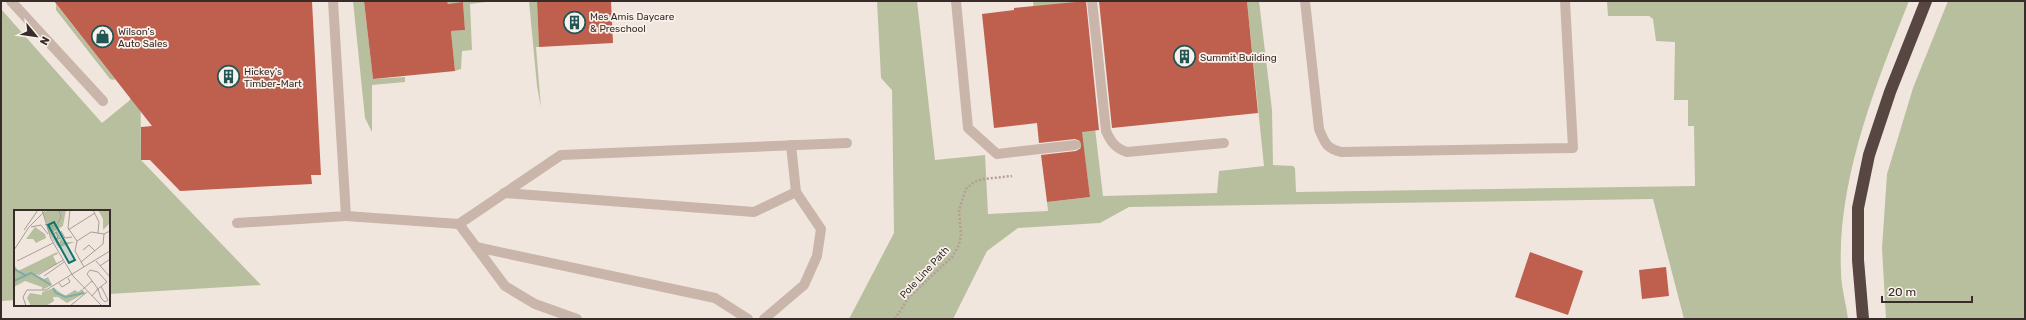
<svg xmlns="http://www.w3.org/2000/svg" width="2026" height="320" viewBox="0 0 2026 320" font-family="Rubik,sans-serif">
<rect width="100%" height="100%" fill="#f1e6de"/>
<g fill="#b8bf9f">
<polygon points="140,1 141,160 261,285 109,294 109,211 15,211 15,300 1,301 1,9 102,123 130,100 129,66"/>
<polygon points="353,1 364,1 373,79 405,77 405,82 372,85 372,132 365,118"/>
<polygon points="447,1 495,1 470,4 472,50 462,51 461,69 455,71 451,31 465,30 463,3 448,4"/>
<polygon points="529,1 537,1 539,47 536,47 541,108 537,86"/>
<path d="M 877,1 L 917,1 L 935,160 L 985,155 L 988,214 L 1048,211 L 1047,202 L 1090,197 L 1084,151 L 1075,145 L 1083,136 L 1042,141 L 1033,1 L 1080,1 L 1103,196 L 1217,193 L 1219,171 L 1264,166 L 1247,1 L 1259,1 L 1272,110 L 1273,165 L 1293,166 L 1295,168 L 1296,192 L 1695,186 L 1694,126 L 1688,126 L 1688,100 L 1674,100 L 1675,42 L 1656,41 L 1653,19 L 1649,16 L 1608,16 L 1607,1 L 1909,1 C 1876,84 1837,180 1841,271 C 1841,287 1846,303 1848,319 L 1684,319 L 1653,199 L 1129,207 L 1100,223 L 1018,228 L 987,251 L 953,319 L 849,319 L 894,233 L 892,90 L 881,78 Z"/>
<polygon points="1948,1 2025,1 2025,319 1886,319 1882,248 1887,174 1913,88"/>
<polygon points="56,4 115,79 114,80 110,79 56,10"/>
</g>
<g fill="#bf5f4e">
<polygon points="54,1 312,1 321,175 311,175 312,184 180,191 150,160 141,160 141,127 152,126"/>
<polygon points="364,1 447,1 448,4 463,2 465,30 451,31 455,71 373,79"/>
<polygon points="537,1 611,1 613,43 539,47"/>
<polygon points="1086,1 1099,130 1082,132 1090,197 1047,202 1041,155 1076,151 1081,148 1081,144 1080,141 1075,139 1039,143 1037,123 994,128 982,14 1014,10 1014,8"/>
<polygon points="1099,1 1247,1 1258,113 1112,128"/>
<polygon points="1530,252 1583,271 1568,315 1515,297"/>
<polygon points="1666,267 1669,296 1642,299 1639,270"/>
</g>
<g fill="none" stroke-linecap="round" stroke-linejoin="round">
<polyline stroke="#b49f95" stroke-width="2.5" stroke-dasharray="2 2" stroke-linecap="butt" points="895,319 909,297 952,257 959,245 961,234 959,210 966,189 974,182 984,179 1012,176"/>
<g stroke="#c9b5aa" stroke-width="10">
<polyline points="11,1 103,101"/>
<polyline points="956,1 968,128 997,154 1075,145"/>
<path d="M 1092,1 L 1106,131 C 1111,142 1115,148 1127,152 L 1224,143"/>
<path d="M 1305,1 L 1319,129 C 1325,143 1326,148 1341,152 L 1573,148 L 1565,1"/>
<polyline points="504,193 754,212 796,192"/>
<polyline points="346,216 459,224 561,155 847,143"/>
<polyline points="237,223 346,216 333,1"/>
<polyline points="459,224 505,286 535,304 577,319"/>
<polyline points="476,247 715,298 748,319"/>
<polyline points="764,319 804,285 817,256 821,229 796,192 791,145"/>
</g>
<polyline stroke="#574641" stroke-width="12" points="1863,319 1858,260 1858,208 1869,155 1890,92 1926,1"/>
</g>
<defs>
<symbol id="building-ring" viewBox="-11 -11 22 22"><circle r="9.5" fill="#f9f1ea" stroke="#215654" stroke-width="1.5"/><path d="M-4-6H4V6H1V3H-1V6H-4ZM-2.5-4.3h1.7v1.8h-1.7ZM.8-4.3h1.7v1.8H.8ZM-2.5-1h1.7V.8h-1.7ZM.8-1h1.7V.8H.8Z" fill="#215654"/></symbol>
<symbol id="shop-ring" viewBox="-11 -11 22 22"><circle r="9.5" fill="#f9f1ea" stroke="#215654" stroke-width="1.5"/><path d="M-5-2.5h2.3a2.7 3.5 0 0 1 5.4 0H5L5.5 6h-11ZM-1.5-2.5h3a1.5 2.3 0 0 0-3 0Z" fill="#215654"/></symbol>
</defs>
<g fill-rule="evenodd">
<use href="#building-ring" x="562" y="10" width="25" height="25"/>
<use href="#shop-ring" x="90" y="24" width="25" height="25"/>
<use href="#building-ring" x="1172" y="44" width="25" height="25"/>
<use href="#building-ring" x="216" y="64" width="25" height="25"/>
</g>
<g text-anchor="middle" stroke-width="3.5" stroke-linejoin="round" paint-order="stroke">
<g font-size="10" fill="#372c29" stroke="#f9f1ea" text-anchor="start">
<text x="590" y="20">Mes Amis Daycare<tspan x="590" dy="12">&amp; Preschool</tspan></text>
<text x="118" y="35">Wilson's<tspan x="118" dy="12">Auto Sales</tspan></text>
<text x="1200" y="61">Summit Building</text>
<text x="244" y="75">Hickey's<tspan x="244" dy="12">Timber-Mart</tspan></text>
</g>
<g font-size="10" fill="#372c29" stroke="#f9f1ea">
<text transform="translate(924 272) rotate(-47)" y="4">Pole Line Path</text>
</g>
</g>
<g transform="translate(14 210)">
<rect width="96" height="96" fill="#f1e6de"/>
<path d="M 35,0 L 45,0 L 46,3 L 44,12 L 34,17 L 29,3 ZM 46,0 L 52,0 L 49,16 L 42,20 L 49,32 L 61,32 L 43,38 L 49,32 L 45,35 L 47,29 L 41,30 L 45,27 L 41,20 L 38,24 L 42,36 L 33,18 L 44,13 ZM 84,0 L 96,0 L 96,13 L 89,20 L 89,9 ZM 21,17 L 31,24 L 32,28 L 22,33 L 19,29 L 12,29 ZM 43,42 L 44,44 L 39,46 L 43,54 L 22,65 L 30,69 L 34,67 L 38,75 L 28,80 L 28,77 L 11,71 L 0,77 L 0,54 L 4,61 ZM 40,78 L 51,86 L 61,80 L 64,82 L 68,79 L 71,83 L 53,93 L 44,87 L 39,87 L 40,91 L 32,96 L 17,96 L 13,88 L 16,83 L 28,85 L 28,82 Z" fill="#b8bf9f"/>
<path fill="none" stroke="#7fadaa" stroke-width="2" d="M 0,59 L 11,65M 0,71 L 17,63 L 37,75M 39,78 L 42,83 L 52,87 L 70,83"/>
<path fill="none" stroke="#a79c96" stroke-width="1" d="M 28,0 L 37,29 L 59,66 L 88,96M 56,0 L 54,18 L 63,31M 79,0 L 85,12 L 84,23M 31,14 L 34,17 L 43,14 L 47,7 L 45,0M 17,17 L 27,15 L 34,24M 10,20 L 24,0M 54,20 L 81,3M 47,21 L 51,28 L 58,27M 41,30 L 44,27 L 42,22 L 39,25 L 41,30 L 44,36M 63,31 L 77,22 L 90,24 L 96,21M 63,31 L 61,41 L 70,57M 0,40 L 15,17 L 32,0M 69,40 L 75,35 L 81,41M 3,51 L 39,33M 82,51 L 96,67M 67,52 L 89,34 L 90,24M 86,56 L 96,49M 24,65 L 49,50M 30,66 L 50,52M 45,73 L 48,77 L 56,72 L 54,68M 69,79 L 78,71M 78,86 L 83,80 L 83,79 L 84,79 L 85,78 L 93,72 L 84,62 L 76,60 L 73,64 L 84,79 L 87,88 L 91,92 L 94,90 L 87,76M 12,96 L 9,87 L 13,80 L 32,80 L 96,41M 56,96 L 73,82"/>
<path fill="#0f766e" fill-opacity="0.15" stroke="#0f766e" stroke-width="2" d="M 40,12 L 61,50 L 55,53 L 34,15 Z"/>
<rect width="96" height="96" fill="none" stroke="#372c29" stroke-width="2"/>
</g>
<rect width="2026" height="320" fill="none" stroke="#372c29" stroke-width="4"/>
<g transform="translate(36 36) rotate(119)" stroke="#f9f1ea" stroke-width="3" paint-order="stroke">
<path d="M0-3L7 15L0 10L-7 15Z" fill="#372c29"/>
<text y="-6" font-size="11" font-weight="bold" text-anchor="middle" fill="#372c29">N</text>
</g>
<path d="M1882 296v6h90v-6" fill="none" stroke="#372c29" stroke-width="2"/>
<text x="1888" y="296" font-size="12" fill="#372c29" stroke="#f9f1ea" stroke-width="3" paint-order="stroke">20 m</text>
</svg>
